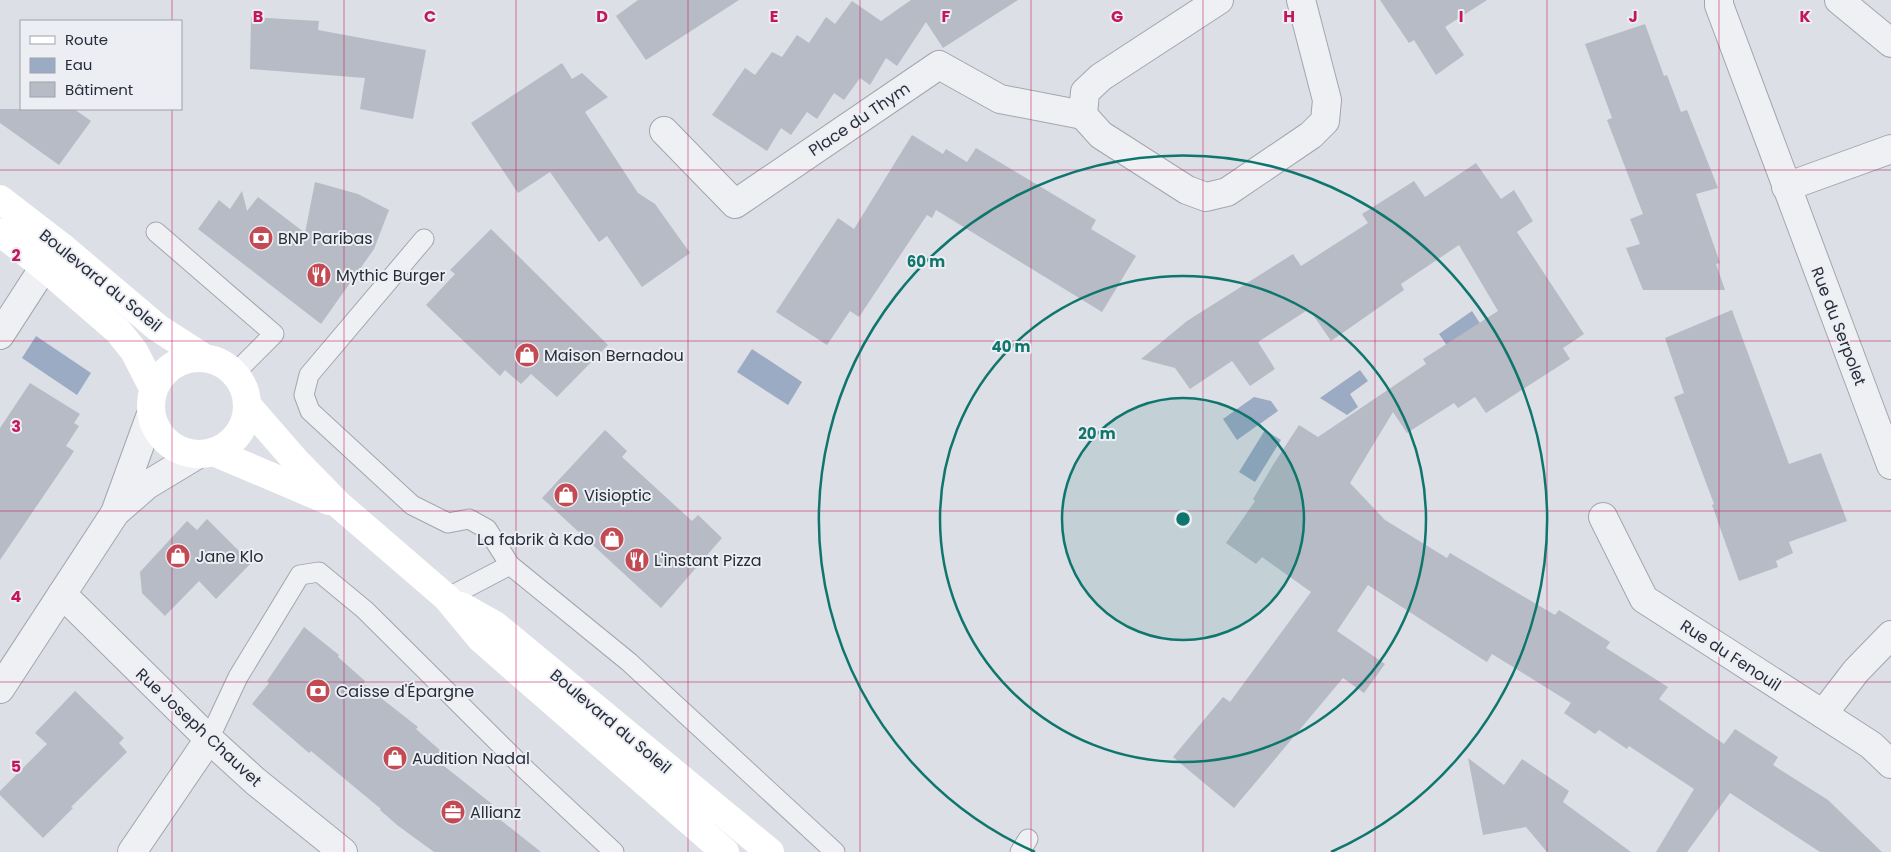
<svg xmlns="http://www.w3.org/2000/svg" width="1891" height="852" viewBox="0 0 1891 852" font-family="Poppins,sans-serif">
<rect width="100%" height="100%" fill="#dcdfe5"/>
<g fill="#9aabc3">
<polygon points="1472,311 1485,331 1452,353 1439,334"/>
<polygon points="36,336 91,373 77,395 22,358"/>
<polygon points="752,349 802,382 788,405 737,372"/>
<polygon points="1360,370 1368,381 1350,394 1358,407 1347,415 1320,398"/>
<polygon points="1254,397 1271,401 1278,411 1237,440 1223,419"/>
<polygon points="1265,430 1281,440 1255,482 1239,472"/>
</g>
<g fill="#b7bbc5">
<polygon points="638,0 739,0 646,60 616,16"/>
<polygon points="911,0 1018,0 943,48 926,22 897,66 886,58 870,85 860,78 844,100 834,93 817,119 807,112 791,135 781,128 767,151 712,115 745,68 755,75 772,52 782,57 797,35 809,43 826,17 835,24 852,1 881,21"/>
<polygon points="1380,0 1487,0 1445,27 1464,55 1436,75 1414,40 1409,43"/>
<polygon points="251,17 319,21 318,30 426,50 413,119 360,109 365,78 250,69"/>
<polygon points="1645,24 1664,76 1667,75 1681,112 1687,110 1718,188 1696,194 1720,263 1716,264 1725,290 1643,290 1626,248 1640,244 1630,219 1643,214 1607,120 1612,118 1585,44"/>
<polygon points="562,63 572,79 582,73 608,97 585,112 638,193 655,204 690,253 642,287 607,236 599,242 550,172 518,193 471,123"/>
<polygon points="0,109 74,109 91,121 59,165 0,123"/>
<polygon points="912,135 943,154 946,149 967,162 976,148 1096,220 1091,229 1136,256 1102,312 936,210 932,218 927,215 859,317 850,311 827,345 776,312 838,218 854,229"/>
<polygon points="1476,163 1501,199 1514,190 1533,221 1517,232 1584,334 1563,348 1570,359 1486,413 1475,397 1458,408 1454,403 1407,433 1393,412 1350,483 1385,520 1447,558 1450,553 1555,615 1559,610 1610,642 1606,648 1668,687 1659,699 1724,744 1735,729 1778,757 1773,765 1828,800 1882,852 1820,852 1730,793 1687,852 1656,852 1694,789 1629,746 1627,749 1599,730 1595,734 1564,713 1571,703 1492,654 1487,662 1479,657 1368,585 1337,631 1385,664 1364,693 1343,678 1234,808 1173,757 1223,697 1230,702 1311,592 1262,557 1256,564 1226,543 1255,501 1253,499 1273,465 1299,425 1318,437 1426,364 1423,359 1498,311 1459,245 1401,284 1404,290 1331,341 1309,309 1258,342 1275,369 1250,386 1232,361 1190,389 1175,368 1141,359 1187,321 1293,254 1301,266 1368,223 1362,214 1414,181 1425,197"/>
<polygon points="315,182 358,194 389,210 374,249 321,324 198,229 219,200 230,209 242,191 247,211 258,197 305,233"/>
<polygon points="491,229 608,345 557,397 531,374 521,384 505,370 500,376 426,305 455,274 450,270"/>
<polygon points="1732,310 1789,464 1821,453 1847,521 1789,542 1793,553 1776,561 1778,567 1739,581 1712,505 1714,504 1674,397 1684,393 1665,338"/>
<polygon points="30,383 80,414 74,423 79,426 66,446 74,451 0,560 0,428"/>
<polygon points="605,430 627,451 622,457 692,521 698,515 722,538 661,608 542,498"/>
<polygon points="207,519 251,563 216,599 199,581 165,616 142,593 140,572 187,521 197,530"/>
<polygon points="304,627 339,655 338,657 365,681 363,684 418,727 416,729 450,759 444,766 492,804 488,810 541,852 434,852 397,825 380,810 381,809 311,751 309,753 252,704 269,683 267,681"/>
<polygon points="75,691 124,738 119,743 127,752 71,807 73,808 43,838 0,795 0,791 47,744 35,733"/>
<polygon points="1468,758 1504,785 1522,759 1569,791 1563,802 1631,852 1547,852 1526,827 1483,835"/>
</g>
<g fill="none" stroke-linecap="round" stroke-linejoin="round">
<defs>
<g id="service">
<polyline points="156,232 274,334 234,374"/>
<polyline points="424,239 309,375 304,395 310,411 412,505 448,523 469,519 487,529 510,565"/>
<polyline points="447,598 510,565 629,662 835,852"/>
<polyline points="209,739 238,677 300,575 319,572 365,610 525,769 614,852"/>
<polyline points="1020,852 1028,839"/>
</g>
<g id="minor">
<polyline points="1219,0 1101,77 1085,92 1083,115 1101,135 1187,190 1206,197 1227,192 1311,135 1325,121 1327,100 1301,0"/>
<polyline points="1719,0 1719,5 1891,465"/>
<polyline points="1839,0 1891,43"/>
<polyline points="664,131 735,204 939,65 1000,99 1083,115"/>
<polyline points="1786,187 1891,149"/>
<polyline points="0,335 44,267"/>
<polyline points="116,512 147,485 195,456"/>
<polyline points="1603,517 1644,599 1871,745 1891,764"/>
<polyline points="62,594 209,739 255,781 343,852"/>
<polyline points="0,689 115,513 150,417"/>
<polyline points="1823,714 1856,671 1891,635"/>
<polyline points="132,852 209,739"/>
</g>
</defs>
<use href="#service" stroke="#a2a6ae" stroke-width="21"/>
<use href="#minor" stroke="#a2a6ae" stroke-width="30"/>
<use href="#service" stroke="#eff0f4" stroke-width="19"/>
<use href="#minor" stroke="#eff0f4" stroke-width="28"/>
<g stroke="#fff" stroke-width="28">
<polyline points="0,199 61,246 158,328 203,357"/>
<polyline points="0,232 44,267 118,331 134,351 153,388"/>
<circle cx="199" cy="406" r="48"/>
<polyline points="248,406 295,460 338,504 447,598 481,639 725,852"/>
<polyline points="216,453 329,501"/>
<polyline points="461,606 495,625 770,852"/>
</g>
</g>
<path fill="none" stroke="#c2185b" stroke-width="1" stroke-opacity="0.55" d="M 172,0 L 172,21M 344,0 L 344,852M 516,0 L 516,852M 688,0 L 688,852M 860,0 L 860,852M 1031,0 L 1031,852M 1203,0 L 1203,852M 1375,0 L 1375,852M 1547,0 L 1547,852M 1719,0 L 1719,852M 172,109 L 172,852M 0,170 L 1891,170M 0,341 L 1891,341M 0,511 L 1891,511M 0,682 L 1891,682"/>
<circle cx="1183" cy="519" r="121" fill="#0f766e" fill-opacity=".12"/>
<g fill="none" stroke="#0f766e" stroke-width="2.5">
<circle cx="1183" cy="519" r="121"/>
<circle cx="1183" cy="519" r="243"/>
<path d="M1035 852A364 364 0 1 1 1331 852"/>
</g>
<defs>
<symbol id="bank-disc" viewBox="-11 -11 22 22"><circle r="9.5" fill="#c34953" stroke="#eceef3"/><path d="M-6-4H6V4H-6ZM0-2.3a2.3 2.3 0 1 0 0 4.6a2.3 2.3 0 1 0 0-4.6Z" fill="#fff"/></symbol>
<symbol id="restaurant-disc" viewBox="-11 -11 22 22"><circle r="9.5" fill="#c34953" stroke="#eceef3"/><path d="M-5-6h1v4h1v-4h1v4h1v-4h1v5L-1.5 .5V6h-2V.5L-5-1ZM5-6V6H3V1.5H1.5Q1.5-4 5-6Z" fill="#fff"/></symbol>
<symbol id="shop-disc" viewBox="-11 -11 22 22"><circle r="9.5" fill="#c34953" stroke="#eceef3"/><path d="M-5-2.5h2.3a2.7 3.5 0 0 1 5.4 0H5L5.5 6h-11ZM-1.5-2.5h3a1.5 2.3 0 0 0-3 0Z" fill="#fff"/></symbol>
<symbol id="office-disc" viewBox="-11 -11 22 22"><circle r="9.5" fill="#c34953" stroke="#eceef3"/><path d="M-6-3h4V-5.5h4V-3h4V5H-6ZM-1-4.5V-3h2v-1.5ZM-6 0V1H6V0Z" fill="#fff"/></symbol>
</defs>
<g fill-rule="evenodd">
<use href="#bank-disc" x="247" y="224" width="28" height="28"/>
<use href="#restaurant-disc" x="305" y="261" width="28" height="28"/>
<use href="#shop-disc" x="513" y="341" width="28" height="28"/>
<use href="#shop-disc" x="552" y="481" width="28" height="28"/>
<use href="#shop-disc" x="598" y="525" width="28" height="28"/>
<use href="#shop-disc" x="164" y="542" width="28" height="28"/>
<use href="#restaurant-disc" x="623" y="546" width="28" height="28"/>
<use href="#bank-disc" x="304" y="677" width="28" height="28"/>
<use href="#shop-disc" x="381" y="744" width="28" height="28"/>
<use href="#office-disc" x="439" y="798" width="28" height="28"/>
</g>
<g text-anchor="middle" stroke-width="4" stroke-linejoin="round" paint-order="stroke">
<g font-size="16" fill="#272d3a" stroke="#eceef3">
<text transform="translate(859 119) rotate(-34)" y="6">Place du Thym</text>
<text transform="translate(101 280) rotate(39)" y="6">Boulevard du Soleil</text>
<text transform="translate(1839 326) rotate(69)" y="6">Rue du Serpolet</text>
<text transform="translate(1731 655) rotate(33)" y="6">Rue du Fenouil</text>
<text transform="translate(611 721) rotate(40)" y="6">Boulevard du Soleil</text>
<text transform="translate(199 727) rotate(43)" y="6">Rue Joseph Chauvet</text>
</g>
<g font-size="16" fill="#272d3a" stroke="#eceef3" text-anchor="start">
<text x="278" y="244">BNP Paribas</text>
<text x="336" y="281">Mythic Burger</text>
<text x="544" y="361">Maison Bernadou</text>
<text x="584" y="501">Visioptic</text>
<text x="594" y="545" text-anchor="end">La fabrik à Kdo</text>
<text x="196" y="562">Jane Klo</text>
<text x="654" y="566">L'instant Pizza</text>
<text x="336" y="697">Caisse d'Épargne</text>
<text x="412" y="764">Audition Nadal</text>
<text x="470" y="818">Allianz</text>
</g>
</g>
<g font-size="16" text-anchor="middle" font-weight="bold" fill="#c2185b" stroke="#eceef3" stroke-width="4" stroke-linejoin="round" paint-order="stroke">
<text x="258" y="22">B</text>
<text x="430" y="22">C</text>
<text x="602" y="22">D</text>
<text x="774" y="22">E</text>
<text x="946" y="22">F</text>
<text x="1117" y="22">G</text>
<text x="1289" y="22">H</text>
<text x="1461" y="22">I</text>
<text x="1633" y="22">J</text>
<text x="1805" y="22">K</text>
<text x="16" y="261">2</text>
<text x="16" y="432">3</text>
<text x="16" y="602">4</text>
<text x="16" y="772">5</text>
</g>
<circle cx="1183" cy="519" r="8" fill="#0f766e" stroke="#eceef3" stroke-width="2.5"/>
<g font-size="15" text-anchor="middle" font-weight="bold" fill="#0f766e" stroke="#eceef3" stroke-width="4" stroke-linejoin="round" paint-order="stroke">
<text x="926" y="267">60 m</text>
<text x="1011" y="352">40 m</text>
<text x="1097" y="439">20 m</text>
</g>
<rect x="20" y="20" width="162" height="90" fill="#eceef3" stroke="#9da1a9"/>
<rect x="30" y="36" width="25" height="8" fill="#ffffff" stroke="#9da1a9"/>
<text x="65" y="45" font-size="15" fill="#272d3a">Route</text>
<rect x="30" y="58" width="25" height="15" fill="#9aabc3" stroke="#9da1a9"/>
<text x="65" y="70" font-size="15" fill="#272d3a">Eau</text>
<rect x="30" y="82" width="25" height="15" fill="#b7bbc5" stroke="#9da1a9"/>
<text x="65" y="95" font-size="15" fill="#272d3a">Bâtiment</text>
</svg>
